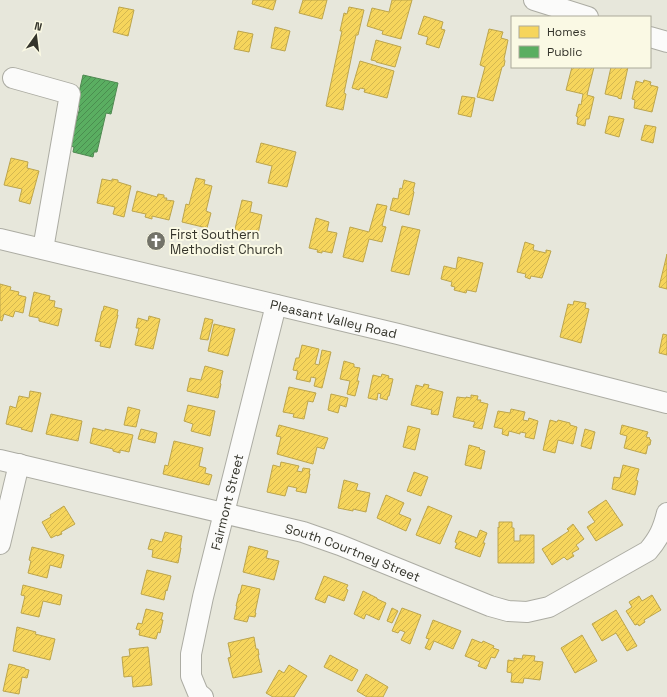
<svg xmlns="http://www.w3.org/2000/svg" width="667" height="697" viewBox="0 0 667 697" font-family="'Space Grotesk',sans-serif">
<defs>
<pattern id="homes-hatch" width="6" height="6" patternUnits="userSpaceOnUse"><rect width="6" height="6" fill="#f6d55c"/><path d="M-1 1l2-2M0 6l6-6M5 7l2-2" fill="none" stroke="#d4b750"/></pattern>
<pattern id="public-hatch" width="6" height="6" patternUnits="userSpaceOnUse"><rect width="6" height="6" fill="#5aae61"/><path d="M-1 1l2-2M0 6l6-6M5 7l2-2" fill="none" stroke="#4b8e50"/></pattern>
</defs>
<rect width="100%" height="100%" fill="#e7e7db"/>
<g fill="url(#homes-hatch)" stroke="#bca54d">
<polygon points="253,0 276,0 273,10 252,4"/>
<polygon points="303,0 327,0 322,19 299,13"/>
<polygon points="392,0 412,0 401,39 382,34 383,31 367,26 372,8 389,12"/>
<polygon points="119,7 134,10 128,36 113,32"/>
<polygon points="349,7 364,10 358,35 356,35 344,93 346,94 343,110 326,106 342,31 340,31 344,13 347,14"/>
<polygon points="424,16 443,22 441,29 445,30 439,48 426,44 428,37 418,34"/>
<polygon points="275,27 290,31 285,51 271,48"/>
<polygon points="489,29 503,32 501,38 508,40 504,59 505,61 504,66 502,67 493,101 477,97 485,67 480,65"/>
<polygon points="238,31 253,34 249,52 234,49"/>
<polygon points="376,40 401,47 395,67 376,62 376,61 371,60"/>
<polygon points="360,61 394,71 387,98 364,92 365,89 360,88 359,90 352,88"/>
<polygon points="572,67 594,67 587,95 594,97 589,119 586,119 585,126 577,124 578,117 576,116 579,104 581,105 583,94 566,90"/>
<polygon points="611,67 628,67 621,99 618,98 618,97 605,94"/>
<polygon points="644,80 651,82 650,85 658,87 652,112 634,108 635,100 632,99 636,81 643,83"/>
<polygon points="462,96 475,98 471,117 458,114"/>
<polygon points="609,116 624,119 619,137 605,133"/>
<polygon points="645,125 656,127 653,143 641,140"/>
<polygon points="261,143 296,152 287,187 268,183 272,166 256,162"/>
<polygon points="11,158 28,162 27,168 39,171 30,204 19,201 22,189 4,185"/>
<polygon points="196,178 205,180 204,184 212,186 206,211 211,213 207,228 182,222 186,204 189,205"/>
<polygon points="102,179 112,181 112,179 118,180 118,182 131,186 124,217 113,214 115,207 97,203"/>
<polygon points="404,180 415,183 413,191 414,192 409,215 390,210 393,198 398,199 400,188 402,189"/>
<polygon points="137,191 157,197 158,194 164,195 164,198 167,198 166,200 174,201 169,220 152,216 152,219 145,217 146,214 132,211"/>
<polygon points="242,200 252,202 250,212 262,215 257,238 234,233"/>
<polygon points="377,204 387,206 382,226 386,227 382,242 369,239 363,262 343,257 350,227 369,232"/>
<polygon points="316,218 329,222 327,231 337,233 332,253 322,251 322,253 317,252 318,250 309,248"/>
<polygon points="402,226 420,230 409,275 391,271"/>
<polygon points="525,242 534,245 533,250 546,253 546,250 551,251 542,278 531,276 530,279 525,277 526,274 517,272"/>
<polygon points="667,254 667,289 659,287"/>
<polygon points="458,257 483,263 476,292 467,290 466,293 454,290 455,287 451,286 452,282 441,279 444,266 456,269"/>
<polygon points="0,284 11,287 10,290 19,292 18,295 26,297 23,313 15,311 13,317 4,314 2,321 0,320"/>
<polygon points="34,292 50,296 49,300 55,301 54,307 62,309 58,326 39,321 39,318 29,316"/>
<polygon points="574,301 586,303 585,308 589,309 581,343 560,337 568,304 573,305"/>
<polygon points="104,306 118,310 117,315 118,315 110,348 100,346 101,342 95,341 102,311 103,311"/>
<polygon points="149,316 160,319 153,349 135,345 139,328 136,328 138,318 148,321"/>
<polygon points="205,318 213,320 208,340 200,339"/>
<polygon points="214,324 235,329 228,356 208,351"/>
<polygon points="663,334 667,335 667,355 659,353"/>
<polygon points="302,345 319,349 315,364 319,365 322,350 331,352 322,388 314,386 316,378 311,377 310,382 296,379 298,371 293,370 296,358 299,358"/>
<polygon points="344,361 354,364 354,367 360,368 357,381 359,381 355,396 347,394 350,381 340,379"/>
<polygon points="205,366 223,371 220,383 221,384 218,398 187,391 190,378 201,380"/>
<polygon points="382,374 389,376 388,378 393,379 389,396 388,396 387,400 380,398 381,394 378,393 377,400 368,398 373,375 381,377"/>
<polygon points="424,384 429,385 428,388 443,392 438,415 431,414 432,410 411,405 416,385 423,387"/>
<polygon points="289,387 316,393 313,402 308,401 304,419 293,417 294,414 283,412"/>
<polygon points="30,391 41,393 32,432 21,429 22,428 6,424 10,406 16,408 19,396 29,398"/>
<polygon points="331,394 348,398 346,407 340,405 338,413 328,410"/>
<polygon points="471,395 478,396 477,400 481,400 480,402 488,404 482,429 473,427 475,422 453,417 457,397 466,398 466,397 471,398"/>
<polygon points="188,405 215,411 210,436 191,431 193,424 184,421"/>
<polygon points="128,407 140,410 136,427 124,425"/>
<polygon points="511,409 525,412 523,420 528,421 529,418 538,421 534,439 525,437 526,433 520,432 520,434 509,431 508,436 502,434 503,429 494,427 498,411 510,413"/>
<polygon points="51,414 82,421 78,441 46,434"/>
<polygon points="550,420 557,422 558,420 570,423 570,425 577,427 573,444 558,440 555,453 543,450"/>
<polygon points="279,425 328,438 324,449 317,447 313,464 277,454 281,437 276,436"/>
<polygon points="622,425 648,432 646,437 650,438 649,439 651,440 650,445 648,445 646,454 624,448 627,436 620,434"/>
<polygon points="408,426 420,429 415,450 403,447"/>
<polygon points="93,428 105,431 105,429 133,435 129,452 120,450 120,453 113,451 113,449 90,443"/>
<polygon points="141,429 157,433 155,443 138,439"/>
<polygon points="585,429 595,432 591,449 581,446"/>
<polygon points="174,441 203,448 199,466 206,468 205,473 212,475 209,485 163,474 165,465 168,466"/>
<polygon points="469,445 480,448 479,449 485,451 481,469 465,465"/>
<polygon points="281,462 299,466 297,471 302,472 303,468 310,469 309,474 310,474 306,493 296,491 297,488 288,486 285,496 267,492 273,465 280,467"/>
<polygon points="623,465 639,469 636,480 638,481 635,495 612,489 614,477 620,478"/>
<polygon points="414,472 428,477 421,496 407,491"/>
<polygon points="344,480 358,484 356,490 370,493 366,512 353,509 353,511 338,508"/>
<polygon points="386,495 404,503 399,514 411,519 406,531 377,518"/>
<polygon points="606,500 623,525 596,541 587,527 595,522 588,512"/>
<polygon points="64,506 75,524 61,532 62,534 57,536 57,535 51,538 42,522 51,517 50,515"/>
<polygon points="428,506 452,516 440,544 416,535"/>
<polygon points="499,522 512,522 512,528 514,528 514,541 520,541 520,535 534,535 534,563 498,563 498,527 499,528"/>
<polygon points="573,524 584,539 576,545 579,549 572,553 574,556 567,560 564,557 552,565 542,549 569,531 567,529"/>
<polygon points="480,530 487,533 483,543 485,543 480,557 455,548 457,543 455,542 459,531 477,538"/>
<polygon points="165,532 182,536 180,548 181,548 178,563 152,557 153,550 148,549 151,539 162,542"/>
<polygon points="249,546 268,551 266,558 279,561 274,580 243,572"/>
<polygon points="32,547 64,555 61,568 50,565 47,578 28,573 31,561 29,560"/>
<polygon points="147,570 171,576 167,591 166,590 164,600 141,594"/>
<polygon points="324,576 348,585 346,589 348,590 344,601 328,595 325,603 315,599"/>
<polygon points="23,585 62,595 60,605 43,601 39,617 21,613 25,596 21,595"/>
<polygon points="242,585 260,589 255,613 256,613 255,617 249,616 247,622 234,619 237,606 236,606 239,594 240,594"/>
<polygon points="363,591 377,598 377,599 386,603 379,620 366,614 364,619 354,614"/>
<polygon points="652,595 661,610 644,620 645,622 639,626 638,624 635,625 626,611 632,607 629,602 639,596 642,601"/>
<polygon points="392,608 398,611 392,623 387,621"/>
<polygon points="402,608 421,615 410,644 401,640 405,632 400,630 398,633 392,631"/>
<polygon points="146,609 163,613 161,620 163,620 160,633 158,632 156,639 139,635 140,630 136,629 138,623 142,624"/>
<polygon points="616,610 637,646 627,651 616,633 602,641 592,624"/>
<polygon points="433,620 461,631 453,649 434,641 430,650 425,648 429,639 426,638"/>
<polygon points="17,627 36,632 35,634 55,639 50,660 13,651"/>
<polygon points="582,635 597,661 575,673 561,648"/>
<polygon points="254,637 256,649 258,649 259,655 258,655 262,672 233,678 228,658 231,657 228,643"/>
<polygon points="472,639 482,643 483,641 494,646 493,648 499,650 495,658 491,657 486,669 478,666 480,662 465,656"/>
<polygon points="148,647 152,685 133,687 132,676 124,677 122,657 130,656 129,649"/>
<polygon points="330,655 358,670 352,681 324,667"/>
<polygon points="523,655 535,656 534,661 543,662 540,680 524,678 523,683 511,682 512,673 507,672 508,660 514,661 514,658 522,659"/>
<polygon points="9,664 25,668 25,669 29,670 27,678 22,677 19,694 3,691"/>
<polygon points="289,665 307,676 294,697 273,697 266,693 279,670 284,673"/>
<polygon points="366,674 388,687 383,697 367,697 357,691"/>
</g>
<polygon fill="url(#public-hatch)" stroke="#4f8951" points="83,75 118,83 111,114 106,113 97,152 94,152 93,157 73,152 74,147 70,146 80,107 76,106"/>
<g fill="none" stroke-linecap="round" stroke-linejoin="round">
<defs>
<g id="minor">
<polyline points="534,0 588,17"/>
<polyline points="650,37 667,42"/>
<polyline points="13,78 70,94 43,249"/>
<path id="s1" d="M 0,239 L 398,334 L 667,403"/>
<path id="s2" d="M 0,460 L 303,532 L 340,545 L 490,606 L 508,611 L 527,612 L 549,607 L 648,551 C 659,538 663,529 667,513"/>
<polyline points="0,544 19,464"/>
<path id="s3" d="M 203,697 L 198,693 L 191,676 L 191,654 L 203,597 L 276,305"/>
</g>
</defs>
<use href="#minor" stroke="#acaca3" stroke-width="22"/>
<use href="#minor" stroke="#fbfbfa" stroke-width="20"/>
</g>
<defs>
<symbol id="church-disc" viewBox="-11 -11 22 22"><circle r="9.5" fill="#737369" stroke="#faf9e4"/><path d="M-1.2-6h2.4v3.5h3.3v2.4h-3.3V6h-2.4V-.1h-3.3v-2.4h3.3Z" fill="#fff"/></symbol>
</defs>
<g fill-rule="evenodd">
<use href="#church-disc" x="145" y="230" width="22" height="22"/>
</g>
<g text-anchor="middle" stroke-width="4" stroke-linejoin="round" paint-order="stroke">
<g font-size="13" fill="#34342b" stroke="#faf9e4" text-anchor="start">
<text x="170" y="239">First Southern<tspan x="170" dy="15">Methodist Church</tspan></text>
</g>
<g font-size="13" fill="#34342b" stroke="#faf9e4">
<text dy="5" stroke="none"><textPath href="#s1" startOffset="343">Pleasant Valley Road</textPath></text>
<text dy="5" stroke="none"><textPath href="#s3" startOffset="203">Fairmont Street</textPath></text>
<text dy="5" stroke="none"><textPath href="#s2" startOffset="365">South Courtney Street</textPath></text>
</g>
</g>
<rect x="511" y="16" width="140" height="52" fill="#faf9e4" stroke="#abaa9a"/>
<rect x="519" y="26" width="20" height="12" fill="#f6d55c" stroke="#abaa9a"/>
<text x="547" y="36" font-size="12" fill="#34342b">Homes</text>
<rect x="519" y="46" width="20" height="12" fill="#5aae61" stroke="#abaa9a"/>
<text x="547" y="56" font-size="12" fill="#34342b">Public</text>
<g transform="translate(36 36) rotate(14)" stroke="#faf9e4" stroke-width="3" paint-order="stroke">
<path d="M0-3L7 15L0 10L-7 15Z" fill="#34342b"/>
<text y="-6" font-size="11" font-weight="bold" text-anchor="middle" fill="#34342b">N</text>
</g>
</svg>
